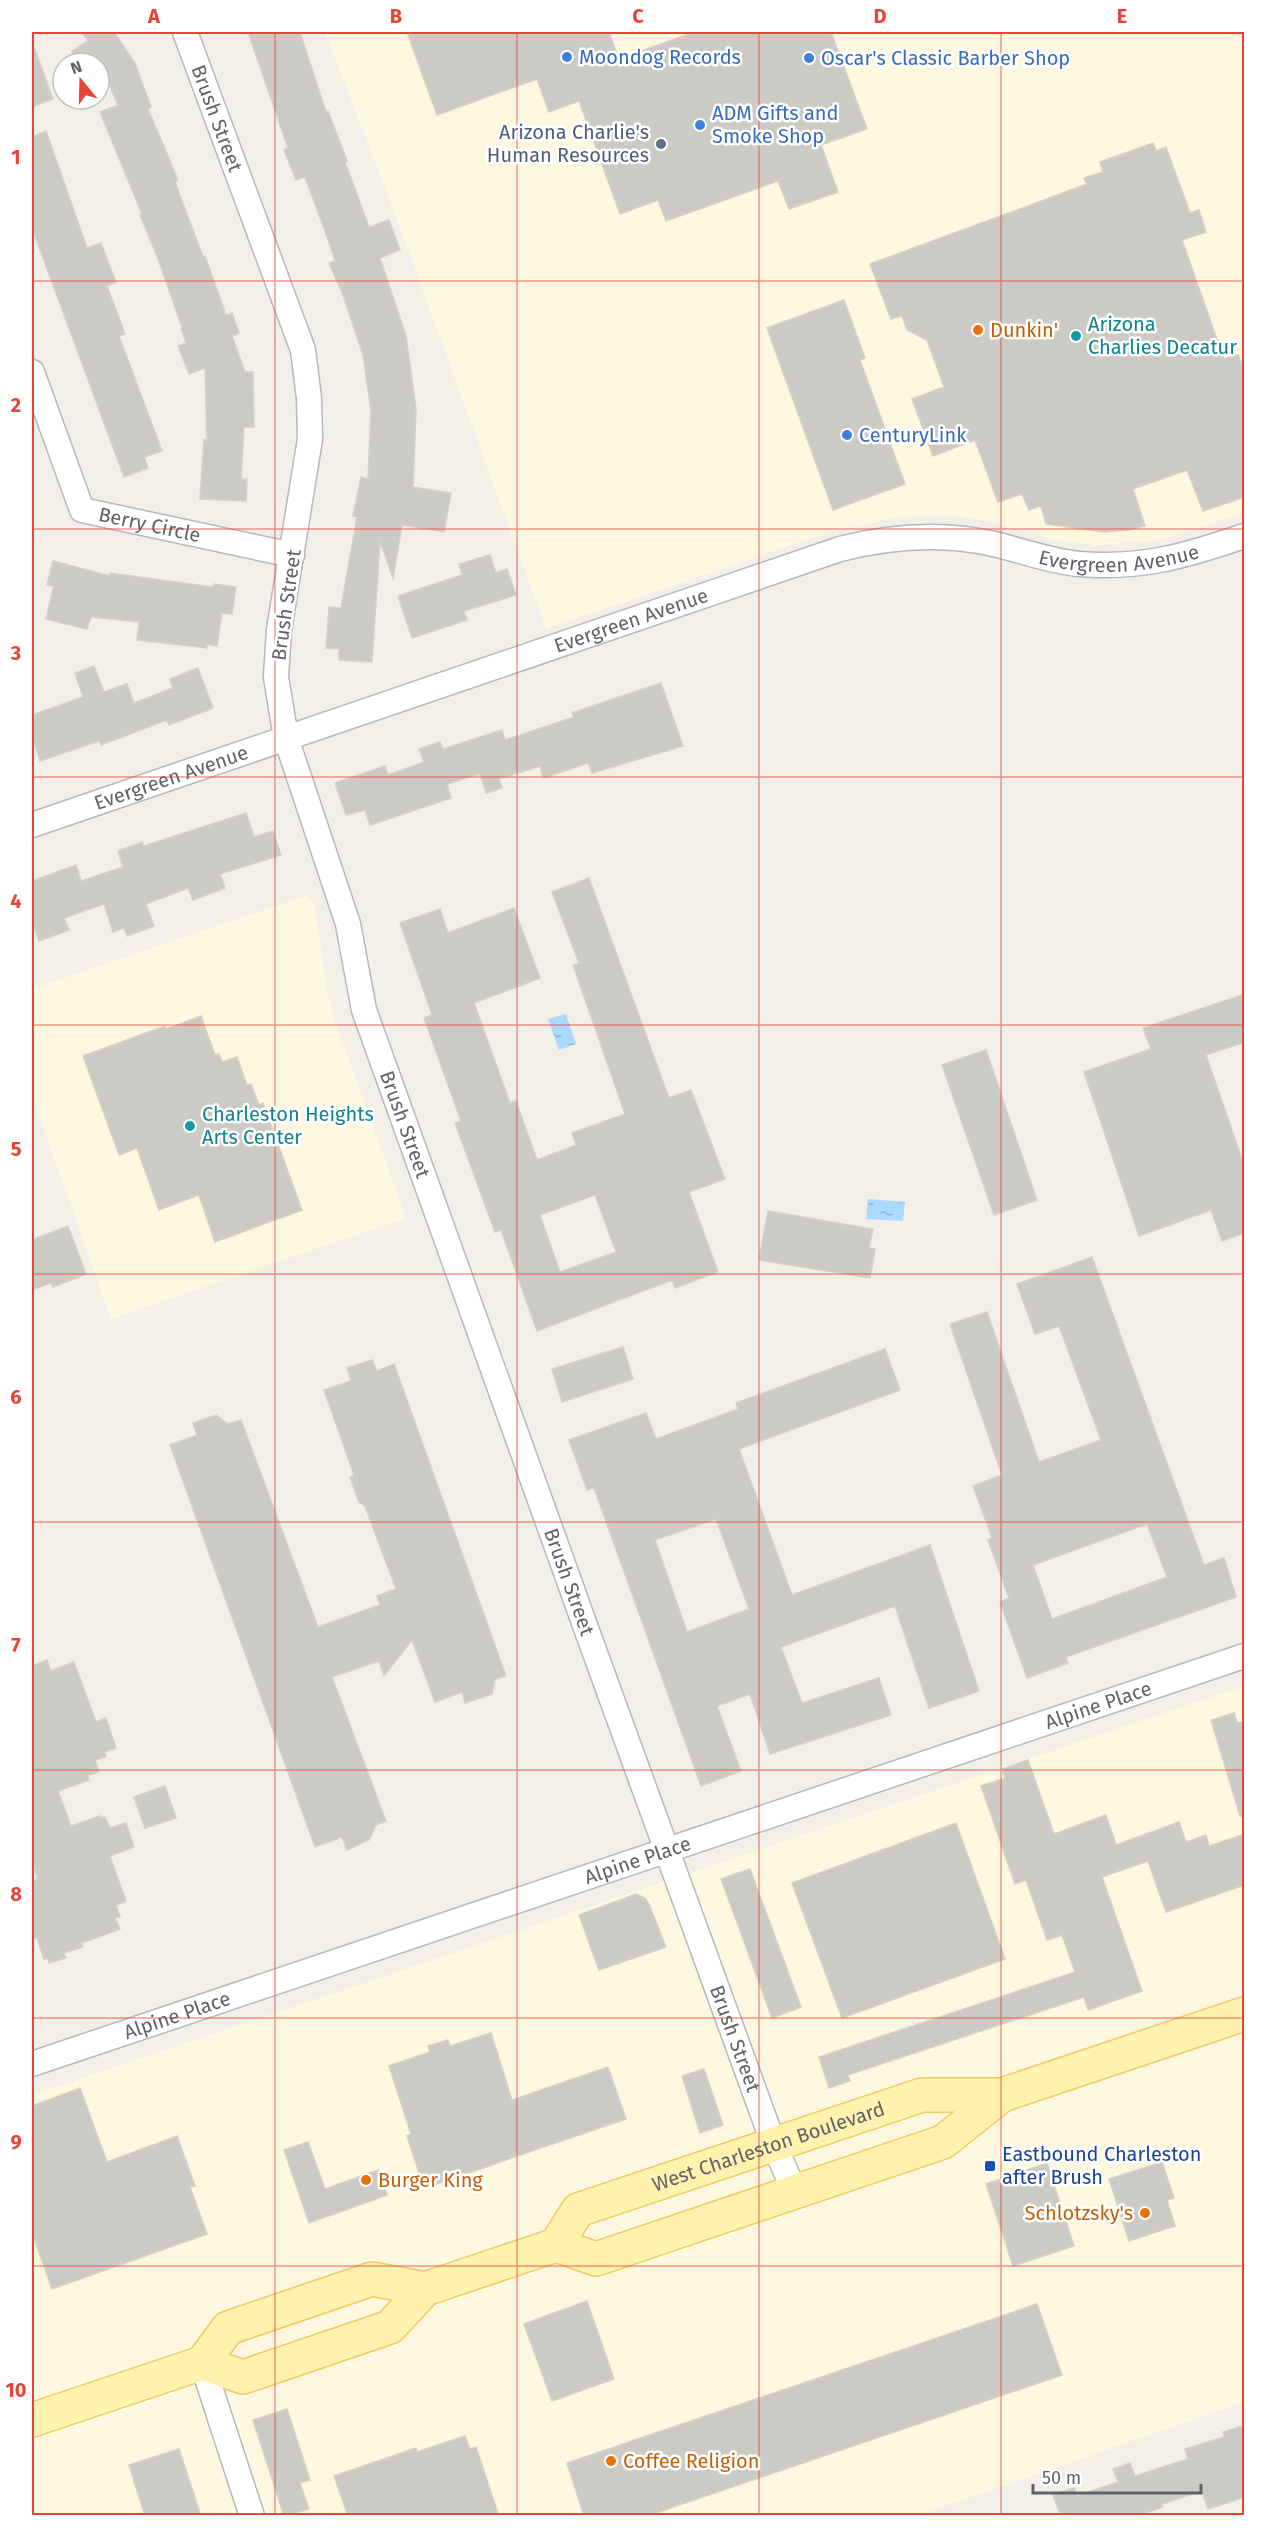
<svg xmlns="http://www.w3.org/2000/svg" width="1276" height="2547" viewBox="0 0 1276 2547" font-family="'Fira Sans',sans-serif">
<defs>
<pattern id="water-ripples" width="26" height="14" patternUnits="userSpaceOnUse" patternTransform="scale(1.5)"><rect width="26" height="14" fill="#aadaff"/><path d="M2 4q2-2 4 0t4 0M15 11q2-2 4 0t4 0" fill="none" stroke="#8eb4d2"/></pattern>
</defs>
<rect width="100%" height="100%" fill="#f1efe8"/>
<g fill="#fef7e0">
<polygon points="325,32 1244,32 1244,513 1173,536 1151,541 1096,545 1054,540 1019,529 973,518 942,515 897,517 829,532 546,629 395,214"/>
<polygon points="307,895 314,905 328,994 335,1021 406,1218 111,1319 32,1096 32,989"/>
<polygon points="1244,1686 1244,2402 920,2515 32,2515 32,2095"/>
</g>
<g fill="url(#water-ripples)">
<polygon points="566,1014 576,1044 559,1050 548,1019"/>
<polygon points="868,1199 905,1202 903,1221 866,1219"/>
</g>
<g fill="#cccac5" stroke="#d6d1c6" stroke-width="1.5" fill-rule="evenodd">
<polygon points="82,32 114,32 135,63 151,107 148,109 178,180 175,182 203,257 205,256 226,315 232,313 239,333 232,336 245,372 253,372 254,427 244,427 241,479 247,479 246,501 200,499 204,439 207,440 205,368 189,374 178,346 186,343 181,328 182,327 157,256 140,215 142,214 100,112 118,105 100,63 80,63 72,51 88,41"/>
<polygon points="248,32 300,32 326,112 328,111 347,161 345,162 369,227 389,220 400,250 380,258 406,336 416,409 413,487 451,493 444,532 402,525 393,578 380,541 372,662 339,660 339,649 326,648 329,607 341,608 357,517 353,516 361,477 368,479 371,411 363,355 343,295 329,263 335,261 329,242 305,177 296,180 284,150 288,148"/>
<polygon points="407,32 609,32 619,59 694,32 831,32 867,129 821,145 838,192 789,209 778,181 666,221 658,200 620,214 579,101 549,112 537,79 437,115"/>
<polygon points="32,47 34,47 53,99 32,107"/>
<polygon points="46,131 87,248 101,243 116,282 107,286 125,334 119,336 162,451 144,457 148,468 124,477 32,228 32,137"/>
<polygon points="1153,143 1156,151 1166,147 1190,213 1199,210 1206,232 1182,240 1224,359 1238,355 1245,372 1245,497 1203,511 1187,470 1133,489 1145,526 1129,530 1104,532 1046,524 1041,506 1029,510 1022,494 998,502 975,440 933,456 912,399 944,387 927,340 907,330 902,316 891,319 870,264 1087,184 1084,178 1103,172 1100,162"/>
<polygon points="844,300 865,358 860,360 905,484 833,510 767,328"/>
<polygon points="490,555 496,573 507,569 516,595 464,611 467,620 412,638 398,596 462,575 459,564"/>
<polygon points="53,561 110,576 110,573 213,587 214,584 236,587 232,614 222,613 217,646 206,644 207,648 137,640 139,622 91,617 87,629 46,619 54,586 47,585"/>
<polygon points="94,666 104,692 127,684 134,703 173,688 170,679 198,668 213,708 169,725 167,720 101,745 99,741 40,761 32,735 32,715 83,697 75,673"/>
<polygon points="661,683 683,746 592,773 588,763 543,778 540,766 499,779 502,788 486,793 480,774 447,784 451,798 370,825 365,810 346,815 335,783 385,766 388,775 424,762 419,749 440,742 443,749 502,730 505,740 574,717 572,713"/>
<polygon points="246,813 254,837 273,831 281,855 220,874 225,888 193,900 188,888 146,904 154,926 127,936 124,928 113,932 104,904 64,918 69,930 39,941 32,920 32,881 76,865 81,881 123,867 118,851 142,842 144,846"/>
<path d="M 589,878 L 669,1098 L 691,1090 L 725,1179 L 689,1192 L 718,1272 L 675,1288 L 672,1280 L 537,1331 L 501,1230 L 495,1232 L 455,1123 L 461,1121 L 424,1018 L 432,1015 L 400,923 L 440,909 L 448,933 L 514,908 L 540,978 L 474,1003 L 510,1103 L 516,1101 L 537,1160 L 576,1145 L 572,1133 L 625,1114 L 573,965 L 579,963 L 552,892 ZM 595,1195 L 616,1252 L 560,1272 L 540,1215 Z"/>
<polygon points="1245,994 1245,1042 1206,1055 1245,1168 1245,1233 1222,1241 1211,1210 1139,1236 1084,1072 1151,1049 1143,1028"/>
<polygon points="201,1016 215,1055 219,1054 222,1062 237,1057 247,1085 251,1084 259,1105 263,1103 302,1210 215,1242 199,1195 159,1210 137,1148 119,1155 83,1056 165,1026 166,1029"/>
<polygon points="986,1050 1037,1200 994,1215 942,1065"/>
<polygon points="768,1211 873,1229 869,1248 875,1249 870,1278 759,1260"/>
<polygon points="68,1226 86,1274 53,1287 51,1283 32,1290 32,1240"/>
<path d="M 1092,1257 L 1204,1565 L 1224,1558 L 1236,1597 L 1066,1657 L 1068,1663 L 1027,1678 L 1000,1602 L 1009,1598 L 988,1540 L 992,1538 L 973,1486 L 1002,1475 L 950,1324 L 987,1312 L 1039,1462 L 1101,1440 L 1059,1326 L 1035,1334 L 1017,1284 ZM 1147,1524 L 1167,1577 L 1052,1619 L 1033,1565 Z"/>
<polygon points="623,1347 633,1379 562,1402 552,1369"/>
<path d="M 885,1349 L 900,1390 L 739,1449 L 792,1595 L 930,1545 L 979,1691 L 929,1708 L 895,1606 L 781,1647 L 802,1703 L 879,1678 L 891,1715 L 770,1754 L 750,1694 L 717,1706 L 741,1771 L 701,1786 L 594,1488 L 587,1490 L 569,1440 L 646,1413 L 656,1439 L 738,1409 L 736,1403 ZM 716,1519 L 749,1609 L 687,1632 L 655,1540 Z"/>
<polygon points="372,1360 377,1371 394,1364 506,1676 495,1679 492,1694 465,1703 462,1692 435,1702 412,1640 384,1676 379,1661 332,1677 386,1821 376,1825 369,1840 347,1850 342,1837 315,1847 170,1445 197,1435 193,1423 216,1415 228,1424 241,1420 318,1627 380,1605 377,1596 396,1589 365,1506 359,1502 350,1477 354,1475 324,1390 351,1381 347,1368"/>
<polygon points="47,1660 51,1671 74,1662 96,1722 106,1718 116,1748 105,1752 106,1757 95,1760 99,1772 88,1775 89,1780 58,1791 71,1826 100,1816 101,1818 105,1817 110,1828 126,1823 134,1847 110,1856 126,1901 116,1905 120,1917 115,1918 120,1929 82,1943 83,1947 64,1953 66,1958 49,1963 48,1958 44,1959 37,1938 32,1939 32,1882 38,1879 32,1862 32,1666"/>
<polygon points="1234,1713 1237,1723 1245,1721 1245,1816 1240,1816 1211,1720"/>
<polygon points="1028,1760 1054,1834 1106,1815 1116,1845 1179,1822 1186,1842 1206,1835 1209,1846 1245,1834 1245,1885 1166,1912 1148,1861 1102,1877 1142,1991 1088,2010 1084,1997 848,2075 850,2081 829,2088 819,2057 1075,1972 1062,1935 1047,1940 1026,1880 1015,1884 981,1786 1005,1778 1002,1769"/>
<polygon points="165,1786 176,1818 145,1828 134,1797"/>
<polygon points="956,1823 1005,1959 842,2018 792,1883"/>
<polygon points="750,1869 801,2007 772,2018 721,1879"/>
<polygon points="636,1894 645,1898 649,1904 666,1947 599,1970 579,1915"/>
<polygon points="491,2033 512,2100 608,2067 626,2119 424,2188 407,2136 411,2134 389,2066 430,2052 428,2046 448,2040 450,2046"/>
<polygon points="704,2069 723,2125 700,2133 682,2076"/>
<polygon points="80,2088 107,2162 177,2136 195,2186 190,2187 207,2234 52,2289 32,2232 32,2106"/>
<polygon points="308,2142 325,2189 378,2170 387,2195 309,2223 284,2150"/>
<polygon points="1162,2162 1174,2198 1167,2200 1175,2226 1129,2241 1109,2179"/>
<polygon points="1047,2163 1074,2246 1013,2266 986,2184"/>
<polygon points="587,2301 614,2379 552,2401 524,2324"/>
<polygon points="1037,2304 1062,2375 647,2516 584,2516 567,2463"/>
<polygon points="287,2409 310,2480 300,2483 309,2509 284,2516 253,2420"/>
<polygon points="1245,2425 1245,2497 1208,2509 1202,2491 1162,2504 1163,2507 1137,2516 1061,2516 1053,2495 1074,2488 1077,2496 1118,2482 1113,2469 1130,2463 1135,2476 1188,2459 1185,2449 1224,2437 1223,2432"/>
<polygon points="465,2436 470,2449 476,2447 499,2516 348,2516 334,2476 416,2448 417,2452"/>
<polygon points="179,2449 201,2516 145,2516 129,2465"/>
</g>
<g fill="none" stroke-linecap="round" stroke-linejoin="round">
<defs>
<g id="street">
<path id="s1" d="M 185,32 L 303,350 L 309,398 L 310,439 L 279,630 L 276,677 L 286,738 L 348,924 L 364,1010 L 587,1631 L 774,2145 L 795,2192"/>
<path id="s2" d="M 32,372 L 82,510 L 292,555"/>
<path id="s3" d="M 32,825 L 840,549 C 891,536 942,532 994,544 C 1023,551 1049,561 1079,564 C 1141,569 1186,556 1244,536"/>
<path id="s4" d="M 32,2064 L 1244,1656"/>
<polyline points="202,2363 252,2516"/>
</g>
<g id="primary">
<path id="s5" d="M 556,2245 L 578,2210 L 922,2095 L 1002,2095 L 1244,2014"/>
<polyline points="202,2363 243,2377 390,2327 425,2289"/>
<polyline points="32,2420 202,2363 228,2328 372,2279 425,2289 556,2245 596,2259 943,2142 1002,2095"/>
</g>
</defs>
<use href="#street" stroke="#b5b8bc" stroke-width="27"/>
<use href="#primary" stroke="#f2c960" stroke-width="36"/>
<use href="#street" stroke="#fff" stroke-width="24"/>
<use href="#primary" stroke="#fff2af" stroke-width="33"/>
</g>
<path fill="none" stroke="#ea4335" stroke-width="1.5" stroke-opacity="0.55" d="M 275,32 L 275,2516M 517,32 L 517,2516M 759,32 L 759,2516M 1001,32 L 1001,2516M 32,281 L 1244,281M 32,529 L 1244,529M 32,777 L 1244,777M 32,1025 L 1244,1025M 32,1274 L 1244,1274M 32,1522 L 1244,1522M 32,1770 L 1244,1770M 32,2018 L 1244,2018M 32,2266 L 1244,2266"/>
<g fill="#3f7fe0" stroke="#fff" stroke-width="2">
<circle cx="567" cy="57" r="6"/>
<circle cx="809" cy="58" r="6"/>
<circle cx="700" cy="125" r="6"/>
<circle cx="847" cy="435" r="6"/>
</g>
<circle fill="#5c6f8a" stroke="#fff" stroke-width="2" cx="661" cy="144" r="6"/>
<g fill="#e8710a" stroke="#fff" stroke-width="2">
<circle cx="978" cy="330" r="6"/>
<circle cx="366" cy="2180" r="6"/>
<circle cx="1145" cy="2213" r="6"/>
<circle cx="611" cy="2461" r="6"/>
</g>
<g fill="#0f9aa8" stroke="#fff" stroke-width="2">
<circle cx="1076" cy="336" r="6"/>
<circle cx="190" cy="1126" r="6"/>
</g>
<rect fill="#1a4fb4" stroke="#fff" stroke-width="2" x="984" y="2160" width="12" height="12" rx="3"/>
<g text-anchor="middle" stroke-width="5" stroke-linejoin="round" paint-order="stroke">
<g font-size="20" fill="#366cbe" stroke="#fff" text-anchor="start">
<text x="579" y="64">Moondog Records</text>
<text x="821" y="65">Oscar's Classic Barber Shop</text>
<text x="712" y="120">ADM Gifts and<tspan x="712" dy="23">Smoke Shop</tspan></text>
<text x="859" y="442">CenturyLink</text>
</g>
<g font-size="20" fill="#5f6368" stroke="#fff">
<text dy="7" stroke="none"><textPath href="#s1" startOffset="92">Brush Street</textPath></text>
<text dy="7" stroke="none"><textPath href="#s2" startOffset="216">Berry Circle</textPath></text>
<text dy="7" stroke="none"><textPath href="#s3" startOffset="1137">Evergreen Avenue</textPath></text>
<text transform="translate(286 605) rotate(-82)" y="7">Brush Street</text>
<text dy="7" stroke="none"><textPath href="#s3" startOffset="633">Evergreen Avenue</textPath></text>
<text dy="7" stroke="none"><textPath href="#s3" startOffset="147">Evergreen Avenue</textPath></text>
<text dy="7" stroke="none"><textPath href="#s1" startOffset="1136">Brush Street</textPath></text>
<text dy="7" stroke="none"><textPath href="#s1" startOffset="1622">Brush Street</textPath></text>
<text dy="7" stroke="none"><textPath href="#s4" startOffset="1125">Alpine Place</textPath></text>
<text dy="7" stroke="none"><textPath href="#s4" startOffset="639">Alpine Place</textPath></text>
<text dy="7" stroke="none"><textPath href="#s4" startOffset="153">Alpine Place</textPath></text>
<text dy="7" stroke="none"><textPath href="#s1" startOffset="2108">Brush Street</textPath></text>
<text dy="7" stroke="none"><textPath href="#s5" startOffset="242">West Charleston Boulevard</textPath></text>
</g>
<g font-size="20" fill="#4e5e75" stroke="#fff" text-anchor="end">
<text x="649" y="139">Arizona Charlie's<tspan x="649" dy="23">Human Resources</tspan></text>
</g>
<g font-size="20" fill="#0d838f" stroke="#fff" text-anchor="start">
<text x="1088" y="331">Arizona<tspan x="1088" dy="23">Charlies Decatur</tspan></text>
<text x="202" y="1121">Charleston Heights<tspan x="202" dy="23">Arts Center</tspan></text>
</g>
<g font-size="20" fill="#c56008" stroke="#fff" text-anchor="start">
<text x="990" y="337">Dunkin'</text>
<text x="378" y="2187">Burger King</text>
<text x="1133" y="2220" text-anchor="end">Schlotzsky's</text>
<text x="623" y="2468">Coffee Religion</text>
</g>
<g font-size="20" fill="#164399" stroke="#fff" text-anchor="start">
<text x="1002" y="2161">Eastbound Charleston<tspan x="1002" dy="23">after Brush</tspan></text>
</g>
</g>
<rect width="1276" height="2547" fill="none" stroke="#ffffff" stroke-width="66"/>
<g transform="translate(81 81) rotate(341)"><circle r="28" fill="#ffffff" stroke="#bfc1c3" stroke-width="1.5"/>
<path d="M0-4.5L10 22L0 15L-10 22Z" fill="#ea4335"/>
<text y="-9" font-size="16" font-weight="bold" text-anchor="middle" fill="#5f6368">N</text>
</g>
<path d="M1033 2484v9h168v-9" fill="none" stroke="#5f6368" stroke-width="3"/>
<text x="1042" y="2484" font-size="18" fill="#5f6368" stroke="#ffffff" stroke-width="4.5" paint-order="stroke">50 m</text>
<rect x="33" y="33" width="1210" height="2481" fill="none" stroke="#ea4335" stroke-width="2"/>
<g font-size="20" text-anchor="middle" font-weight="bold" fill="#ea4335">
<text x="154" y="23">A</text>
<text x="396" y="23">B</text>
<text x="638" y="23">C</text>
<text x="880" y="23">D</text>
<text x="1122" y="23">E</text>
<text x="16" y="164">1</text>
<text x="16" y="412">2</text>
<text x="16" y="660">3</text>
<text x="16" y="908">4</text>
<text x="16" y="1156">5</text>
<text x="16" y="1404">6</text>
<text x="16" y="1652">7</text>
<text x="16" y="1901">8</text>
<text x="16" y="2149">9</text>
<text x="16" y="2397">10</text>
</g>
</svg>
